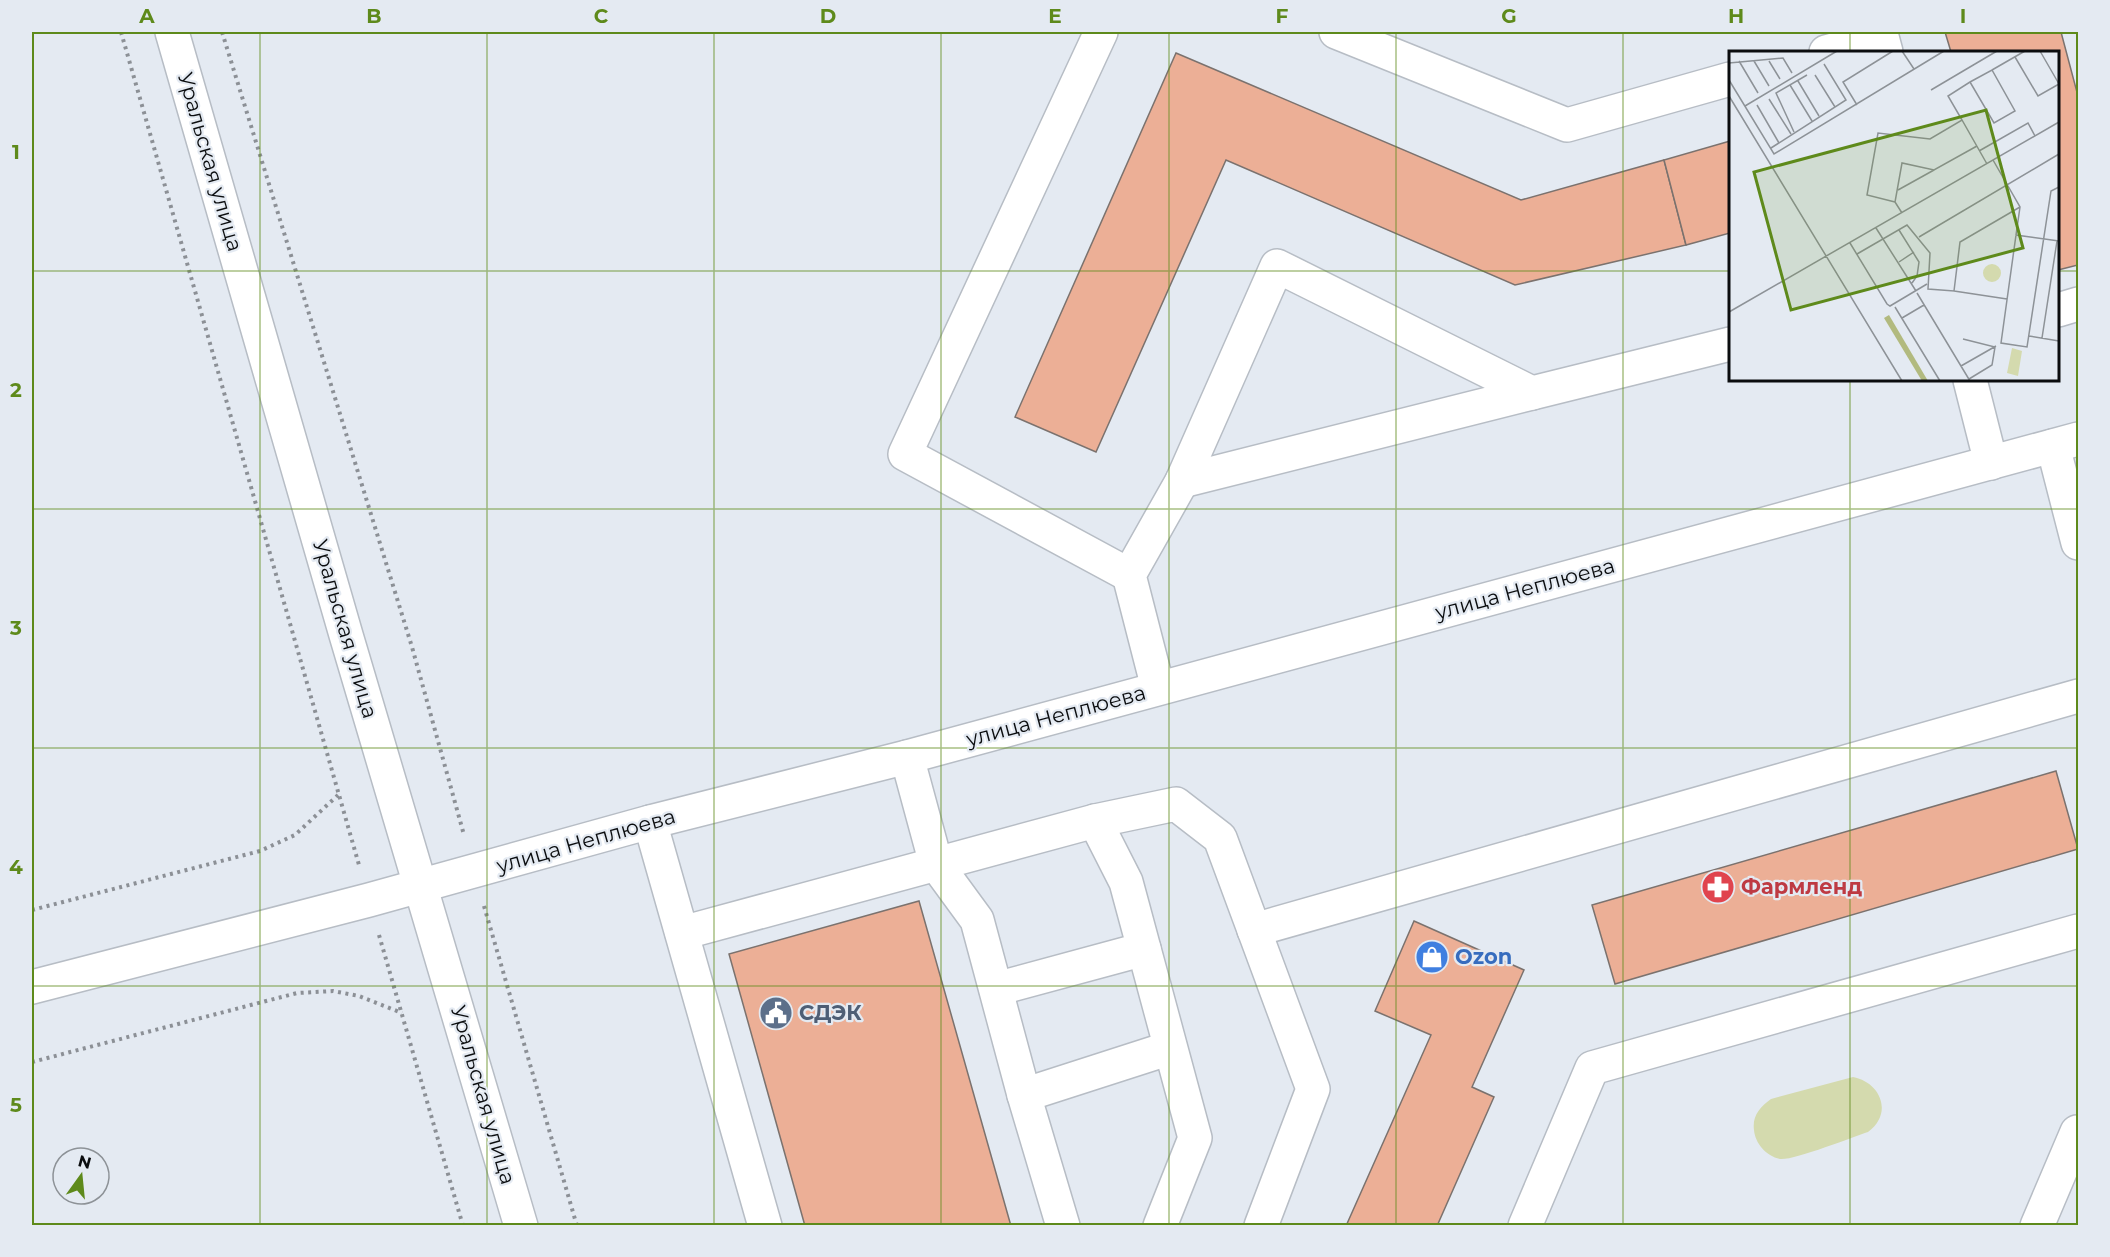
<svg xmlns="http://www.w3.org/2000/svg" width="2110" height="1257" viewBox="0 0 2110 1257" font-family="Montserrat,sans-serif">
<rect width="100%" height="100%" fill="#e4eaf2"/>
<path fill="#d4daae" d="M 1853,1077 C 1880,1082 1894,1113 1868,1132 C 1853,1137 1792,1161 1780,1159 C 1766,1156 1755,1143 1754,1130 C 1752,1116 1760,1107 1771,1099 Z"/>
<g fill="#ecaf96" stroke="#7b726e" stroke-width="1.5">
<polygon points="1945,32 2061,32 2078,96 2078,265 2058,270 2058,52 1951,52"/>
<polygon points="1176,53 1521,200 1664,160 1686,245 1515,285 1226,160 1096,452 1015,417"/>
<polygon points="1730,141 1730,233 1686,245 1664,160"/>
<polygon points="2056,771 2078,849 1615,984 1592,905"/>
<polygon points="919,901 1011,1226 805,1226 729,954"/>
<polygon points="1414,921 1524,970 1472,1087 1494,1097 1437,1226 1346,1226 1431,1035 1375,1011"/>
</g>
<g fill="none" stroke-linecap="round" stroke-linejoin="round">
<defs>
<g id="minor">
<polyline points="172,32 346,635 521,1226"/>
<polyline points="1101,32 905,454 1129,575"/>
<polyline points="1336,32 1567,125 1730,79"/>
<polyline points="1826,52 1882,37 1886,52"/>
<polyline points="2058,310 2078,304"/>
<polyline points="1970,380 1991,463"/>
<polyline points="2053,446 2078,543"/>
<polyline points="1182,481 1532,393"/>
<polyline points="1158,688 1129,575 1182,481 1277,266 1532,393 1730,344"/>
<polyline points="907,757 936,864 977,920 1024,1095 1063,1226"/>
<polyline points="1095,821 1126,882 1195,1138 1160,1226"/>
<polyline points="650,822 765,1226"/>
<polyline points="1254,930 2078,696"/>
<polyline points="682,933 1095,821 1176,804 1220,838 1313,1089 1261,1226"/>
<polyline points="996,989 1144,949"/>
<polyline points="1024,1095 1170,1048"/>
<polyline points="1525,1226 1592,1068 2078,931"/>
<polyline points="2037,1226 2077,1132"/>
</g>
<polyline id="major" points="32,987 369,900 650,822 907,757 2078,439"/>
</defs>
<use href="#minor" stroke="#b7bdc5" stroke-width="36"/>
<use href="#major" stroke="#b7bdc5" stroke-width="36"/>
<g stroke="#8c9096" stroke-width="4" stroke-dasharray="3 4.5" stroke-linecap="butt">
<polyline points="121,32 359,865"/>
<polyline points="222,32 412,647 464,835"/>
<polyline points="484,906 577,1226"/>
<polyline points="32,910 260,851 295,835 338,795"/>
<polyline points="379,935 463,1226"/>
<polyline points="32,1062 297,993 333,991 359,996 402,1013"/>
</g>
<use href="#minor" stroke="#fff" stroke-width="33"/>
<use href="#major" stroke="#fff" stroke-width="33"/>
</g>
<path fill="none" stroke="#5e8a1b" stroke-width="1.5" stroke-opacity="0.55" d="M 260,32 L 260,1226M 487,32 L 487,1226M 714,32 L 714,1226M 941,32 L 941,1226M 1169,32 L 1169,1226M 1396,32 L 1396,1226M 1623,32 L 1623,1226M 1850,32 L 1850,52M 32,271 L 1730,271M 2058,271 L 2078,271M 1850,380 L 1850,1226M 32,509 L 2078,509M 32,748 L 2078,748M 32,986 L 2078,986"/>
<defs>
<symbol id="pharmacy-disc" viewBox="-11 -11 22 22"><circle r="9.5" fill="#e0444e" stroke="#e4eaf2"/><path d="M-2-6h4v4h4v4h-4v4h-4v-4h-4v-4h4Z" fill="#fff"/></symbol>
<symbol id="shop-disc" viewBox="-11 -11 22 22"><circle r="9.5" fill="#3f7fe0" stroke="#e4eaf2"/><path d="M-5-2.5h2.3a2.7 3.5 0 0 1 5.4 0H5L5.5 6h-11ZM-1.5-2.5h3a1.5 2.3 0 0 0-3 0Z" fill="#fff"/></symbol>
<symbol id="civic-disc" viewBox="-11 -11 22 22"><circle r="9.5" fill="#5c6f8a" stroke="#e4eaf2"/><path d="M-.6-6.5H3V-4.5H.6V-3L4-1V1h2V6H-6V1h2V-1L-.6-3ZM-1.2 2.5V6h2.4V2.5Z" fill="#fff"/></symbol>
</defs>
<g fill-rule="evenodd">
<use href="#pharmacy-disc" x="1699" y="868" width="38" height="38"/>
<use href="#shop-disc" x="1413" y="938" width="38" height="38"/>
<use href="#civic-disc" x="757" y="994" width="38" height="38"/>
</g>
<g text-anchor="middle" stroke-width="4.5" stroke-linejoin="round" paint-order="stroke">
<g font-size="21" fill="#0b0d0f" stroke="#e4eaf2">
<text transform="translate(210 162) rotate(74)" y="7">Уральская улица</text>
<text transform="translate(1525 589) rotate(-15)" y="7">улица Неплюева</text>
<text transform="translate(345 629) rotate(74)" y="7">Уральская улица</text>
<text transform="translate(1056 716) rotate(-15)" y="7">улица Неплюева</text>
<text transform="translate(586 841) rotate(-16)" y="7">улица Неплюева</text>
<text transform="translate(483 1095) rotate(74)" y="7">Уральская улица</text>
</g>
<g font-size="21" font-weight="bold" fill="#be3a42" stroke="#e4eaf2" text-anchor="start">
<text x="1741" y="894">Фармленд</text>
</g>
<g font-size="21" font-weight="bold" fill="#366cbe" stroke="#e4eaf2" text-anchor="start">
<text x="1455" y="964">Ozon</text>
</g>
<g font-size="21" font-weight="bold" fill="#4e5e75" stroke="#e4eaf2" text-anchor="start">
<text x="799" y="1020">СДЭК</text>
</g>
</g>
<g transform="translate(1729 51)">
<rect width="330" height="330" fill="#e4eaf2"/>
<path d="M254 222a9 9 0 1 1 18 0a9 9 0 1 1-18 0ZM 283,297 L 293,300 L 289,325 L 278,322 Z" fill="#d4daae"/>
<path d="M 160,264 L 199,330 L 193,330 L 155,267 Z" fill="#b2ba7f"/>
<path fill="none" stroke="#8d9297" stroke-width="1.5" d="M 173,0 L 185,18M 311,0 L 330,33M 286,6 L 309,45 L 330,33M 10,10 L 29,42M 25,10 L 40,35M 40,10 L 51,28M 0,12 L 54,7 L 63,22M 263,19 L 296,0M 86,24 L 106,56M 0,29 L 45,103 L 215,0M 69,30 L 90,65M 61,34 L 83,70M 202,39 L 268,0M 0,45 L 173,330M 40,48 L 62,83M 28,54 L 50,92M 128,54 L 114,31 L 164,0M 16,55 L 108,0M 233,69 L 219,45 L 241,31 L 263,19 L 286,60 L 265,72 L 241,31M 65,81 L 47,42 L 78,24M 42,97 L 117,49 L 95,13M 250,100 L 299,72 L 306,85M 264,109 L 291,156 L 287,184 L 330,190M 169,139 L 205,119M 166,151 L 138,144 L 149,82 L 201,88 L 233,69 L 258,113M 173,162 L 166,151 L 173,112 L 205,119 L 248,95M 147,177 L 187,240M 170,179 L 190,211 L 188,225 L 183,232M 287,184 L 272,292 L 298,296 L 322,140 L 330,136M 190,186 L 330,103M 121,192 L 158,253 L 161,255 L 198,233M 128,203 L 178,174 L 201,202 L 199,238 L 225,240 L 231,191 L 291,156M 170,211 L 185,201M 225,240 L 278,248M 188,242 L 241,330M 166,256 L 211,330M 0,261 L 330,71M 173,267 L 195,254M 300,285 L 330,290M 313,287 L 328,190M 234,288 L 266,296 L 263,314 L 240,328M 232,315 L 267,295"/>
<path fill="#5e8a1b" fill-opacity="0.15" stroke="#5e8a1b" stroke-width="3" d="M 257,59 L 294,197 L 62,259 L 25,121 Z"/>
<rect width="330" height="330" fill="none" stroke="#0b0d0f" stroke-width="3"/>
</g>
<rect width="2110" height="1257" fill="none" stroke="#e4eaf2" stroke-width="66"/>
<g transform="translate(81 1176) rotate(15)"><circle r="28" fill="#e4eaf2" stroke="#8d9297" stroke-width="1.5"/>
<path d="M0-4.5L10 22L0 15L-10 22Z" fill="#5e8a1b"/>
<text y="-9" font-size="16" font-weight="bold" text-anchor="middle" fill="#0b0d0f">N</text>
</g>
<rect x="33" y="33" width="2044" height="1191" fill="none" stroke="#5e8a1b" stroke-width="2"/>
<g font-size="20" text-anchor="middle" font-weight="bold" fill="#5e8a1b">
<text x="147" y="23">A</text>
<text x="374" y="23">B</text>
<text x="601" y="23">C</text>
<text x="828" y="23">D</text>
<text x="1055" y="23">E</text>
<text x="1282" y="23">F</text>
<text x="1509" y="23">G</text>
<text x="1736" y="23">H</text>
<text x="1963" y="23">I</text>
<text x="16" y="159">1</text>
<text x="16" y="397">2</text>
<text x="16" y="635">3</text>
<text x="16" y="874">4</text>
<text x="16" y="1112">5</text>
</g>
</svg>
